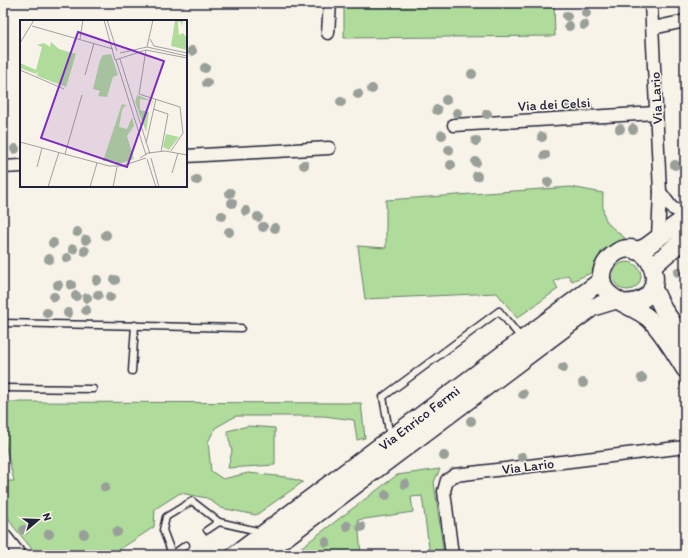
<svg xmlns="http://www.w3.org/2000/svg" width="688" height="558" viewBox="0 0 688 558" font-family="Itim,sans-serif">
<rect width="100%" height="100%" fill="#f7f3e8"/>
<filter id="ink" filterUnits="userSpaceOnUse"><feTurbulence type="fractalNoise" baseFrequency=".025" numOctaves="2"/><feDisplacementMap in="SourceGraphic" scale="8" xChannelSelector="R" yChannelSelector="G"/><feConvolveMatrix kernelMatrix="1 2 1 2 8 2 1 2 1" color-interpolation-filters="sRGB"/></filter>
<g filter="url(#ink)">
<g fill="#afdc9a" stroke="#687f6a">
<polygon points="344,3 554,3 555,36 344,38"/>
<path d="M 571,187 L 603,193 C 602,219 604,222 625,238 L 613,246 L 602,250 L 591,273 L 572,281 L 568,275 L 554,281 L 558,289 L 517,318 L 497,293 L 365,299 L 358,246 L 386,248 L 386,200 Z"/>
<circle cx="627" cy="276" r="14"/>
<polygon points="3,402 361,403 365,438 357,440 354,420 324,416 236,416 215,428 208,442 211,471 223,479 248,473 286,477 303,482 256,515 221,508 207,498 180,493 155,509 154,527 111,555 99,550 93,555 37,555 13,526 3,508 3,481 14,481 5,443 3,442"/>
<polygon points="248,426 275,428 275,465 228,468 232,451 227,431"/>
<polygon points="440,469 434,482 444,555 430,555 422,496 411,497 413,512 358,520 361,555 291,555 397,475"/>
</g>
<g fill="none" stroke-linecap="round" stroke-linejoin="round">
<defs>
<g id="lane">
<polyline points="3,323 241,328"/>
<polyline points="132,371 135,325"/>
<polyline points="3,388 93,389"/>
<polyline points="390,437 383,397 499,311 522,339"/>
<polyline points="207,530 219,522 262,532"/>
<polyline points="172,554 163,530 166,517 192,501 219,522"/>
<polyline points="172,555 186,545"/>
</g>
<g id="street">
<polyline points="651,3 660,192 658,238"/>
<polyline points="653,28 685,21"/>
<polyline points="328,33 330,3"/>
<polyline points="454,125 656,113"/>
<polyline points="186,156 329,148"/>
<polyline points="3,167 21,166"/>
<polyline points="660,192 672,208 685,214"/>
<polyline points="3,534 20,555"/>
<polyline points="452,555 444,491 447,480 455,475 685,447"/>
</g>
<g id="secondary">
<polyline points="637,251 646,247 685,218"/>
<polyline points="653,266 685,238"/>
<polyline points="653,288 663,309 685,341"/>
<path d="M 623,303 C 677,304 652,233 617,252 C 611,256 606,261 603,268 C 593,298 630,303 647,317 C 658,325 677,356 685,369"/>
<polyline points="235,555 602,280"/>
<polyline points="262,555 575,320 593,307 616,300"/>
</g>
</defs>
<use href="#lane" stroke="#22223b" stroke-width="9"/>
<use href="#street" stroke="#22223b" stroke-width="15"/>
<use href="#secondary" stroke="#22223b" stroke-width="20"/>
<g stroke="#22223b" stroke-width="2.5" stroke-dasharray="3 3" stroke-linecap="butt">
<polyline points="681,383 685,390"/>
<polyline points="215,555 221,550"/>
</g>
<use href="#lane" stroke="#f7f3e8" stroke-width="6"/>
<use href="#street" stroke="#f7f3e8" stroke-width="12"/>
<use href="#secondary" stroke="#f7f3e8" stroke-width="17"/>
</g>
<g fill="#999f99">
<circle cx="586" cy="13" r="5"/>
<circle cx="567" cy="16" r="5"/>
<circle cx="584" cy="25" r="5"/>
<circle cx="569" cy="26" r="5"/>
<circle cx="192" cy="51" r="5"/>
<circle cx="205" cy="68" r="5"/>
<circle cx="472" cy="74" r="5"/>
<circle cx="207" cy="83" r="5"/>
<circle cx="372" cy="89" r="5"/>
<circle cx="358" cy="94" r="5"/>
<circle cx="446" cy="100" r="5"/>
<circle cx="341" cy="102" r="5"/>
<circle cx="567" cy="107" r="5"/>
<circle cx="588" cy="107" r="5"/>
<circle cx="437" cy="110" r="5"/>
<circle cx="457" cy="113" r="5"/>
<circle cx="487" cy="114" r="5"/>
<circle cx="620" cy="129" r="5"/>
<circle cx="633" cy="129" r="5"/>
<circle cx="442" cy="135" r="5"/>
<circle cx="542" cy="137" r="5"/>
<circle cx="476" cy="141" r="5"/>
<circle cx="15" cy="149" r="5"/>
<circle cx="449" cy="150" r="5"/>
<circle cx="545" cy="155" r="5"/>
<circle cx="476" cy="162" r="5"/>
<circle cx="304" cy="165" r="5"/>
<circle cx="451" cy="165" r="5"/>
<circle cx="675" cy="165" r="5"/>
<circle cx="477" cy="176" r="5"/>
<circle cx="197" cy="180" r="5"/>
<circle cx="548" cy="182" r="5"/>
<circle cx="230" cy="193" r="5"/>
<circle cx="232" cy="203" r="5"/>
<circle cx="246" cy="211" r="5"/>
<circle cx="222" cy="216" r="5"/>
<circle cx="258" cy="217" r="5"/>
<circle cx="263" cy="227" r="5"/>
<circle cx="275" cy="228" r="5"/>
<circle cx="77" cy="232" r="5"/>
<circle cx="229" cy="232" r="5"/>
<circle cx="106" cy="235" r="5"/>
<circle cx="86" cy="240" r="5"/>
<circle cx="53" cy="243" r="5"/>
<circle cx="73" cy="249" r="5"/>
<circle cx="85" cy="251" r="5"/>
<circle cx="67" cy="258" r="5"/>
<circle cx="49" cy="259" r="5"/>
<circle cx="678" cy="272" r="5"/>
<circle cx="97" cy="280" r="5"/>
<circle cx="115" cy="280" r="5"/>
<circle cx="58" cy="285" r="5"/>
<circle cx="71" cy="285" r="5"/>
<circle cx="98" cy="295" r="5"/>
<circle cx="76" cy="296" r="5"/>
<circle cx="54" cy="297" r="5"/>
<circle cx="110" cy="297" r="5"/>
<circle cx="87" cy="298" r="5"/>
<circle cx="86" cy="310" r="5"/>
<circle cx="47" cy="313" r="5"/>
<circle cx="68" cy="313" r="5"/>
<circle cx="563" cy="368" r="5"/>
<circle cx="642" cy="378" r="5"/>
<circle cx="583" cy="383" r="5"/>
<circle cx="523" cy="394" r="5"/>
<circle cx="471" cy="421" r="5"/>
<circle cx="444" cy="456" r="5"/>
<circle cx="522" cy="457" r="5"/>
<circle cx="405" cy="484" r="5"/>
<circle cx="105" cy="487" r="5"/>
<circle cx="386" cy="495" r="5"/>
<circle cx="347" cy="526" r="5"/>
<circle cx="361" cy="527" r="5"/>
<circle cx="24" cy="530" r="5"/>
<circle cx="117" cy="532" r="5"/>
<circle cx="49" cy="534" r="5"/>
<circle cx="84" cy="534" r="5"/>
<circle cx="326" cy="542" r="5"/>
</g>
</g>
<g text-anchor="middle" stroke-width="3" stroke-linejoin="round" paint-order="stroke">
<g font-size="14" fill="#22223b" stroke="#f7f3e8">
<text transform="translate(656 98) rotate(-93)" y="5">Via Lario</text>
<text transform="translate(554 104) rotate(-3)" y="5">Via dei Celsi</text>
<text transform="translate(419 418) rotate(-37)" y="5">Via Enrico Fermi</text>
<text transform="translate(528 466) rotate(-7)" y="5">Via Lario</text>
</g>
</g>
<g transform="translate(20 20)">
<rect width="167" height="167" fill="#f7f3e8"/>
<path d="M 155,0 L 167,0 L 163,1 L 162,6 L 161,2 L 158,2 L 158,5 L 159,15 L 163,13 L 167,18 L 167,30 L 151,26 ZM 31,22 L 39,29 L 56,34 L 46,67 L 17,56 L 18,51 L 16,54 L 0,48 L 0,43 L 16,50 L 22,27 L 17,25 L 24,23 L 30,27 ZM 91,34 L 98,55 L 93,57 L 87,77 L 78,76 L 80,71 L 73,69 L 80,40 L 83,35 ZM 117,75 L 133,81 L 131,88 L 132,81 L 120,79 L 120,90 L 129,92 L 126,112 L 115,82 ZM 102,84 L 108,86 L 105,86 L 102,90 L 99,107 L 107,109 L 112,97 L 114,106 L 107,116 L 114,139 L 95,145 L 96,141 L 83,141 ZM 146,114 L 159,117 L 149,130 L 143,127 Z" fill="#afdc9a"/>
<path fill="none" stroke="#a29fa3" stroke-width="1" d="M 84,0 L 95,40 L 126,30 L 167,38M 87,0 L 97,31M 12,6 L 93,29M 60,19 L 63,0M 130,19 L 134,26 L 167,33M 0,23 L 14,0M 127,27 L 133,0M 126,30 L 119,74 L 160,87 L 163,113 L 151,131M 100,33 L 127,27 L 167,36M 100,39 L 130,134M 96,40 L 126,135M 0,50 L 44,69M 65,55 L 74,23M 133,89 L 148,94 L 141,132M 0,122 L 89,146 L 102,146 L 126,138M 126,123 L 136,79M 45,134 L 62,75M 120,138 L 128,133 L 145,131 L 167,135M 131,138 L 139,167M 127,139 L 136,167M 17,147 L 22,128M 152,153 L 158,133M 28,167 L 39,132M 70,167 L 77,143M 93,167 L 97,147"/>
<path fill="#7b2cbf" fill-opacity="0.15" stroke="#7b2cbf" stroke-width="2" d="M 58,12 L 144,41 L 107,147 L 21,118 Z"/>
<rect width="167" height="167" fill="none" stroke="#22223b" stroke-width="2"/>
</g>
<rect width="688" height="558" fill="none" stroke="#f7f3e8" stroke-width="16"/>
<rect x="8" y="8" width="672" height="542" fill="none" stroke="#22223b" stroke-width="1.5" filter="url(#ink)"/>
<g transform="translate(38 520) rotate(71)" stroke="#f7f3e8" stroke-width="3" paint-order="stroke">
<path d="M0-3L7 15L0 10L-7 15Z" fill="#22223b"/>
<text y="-6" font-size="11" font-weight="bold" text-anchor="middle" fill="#22223b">N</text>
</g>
</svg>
